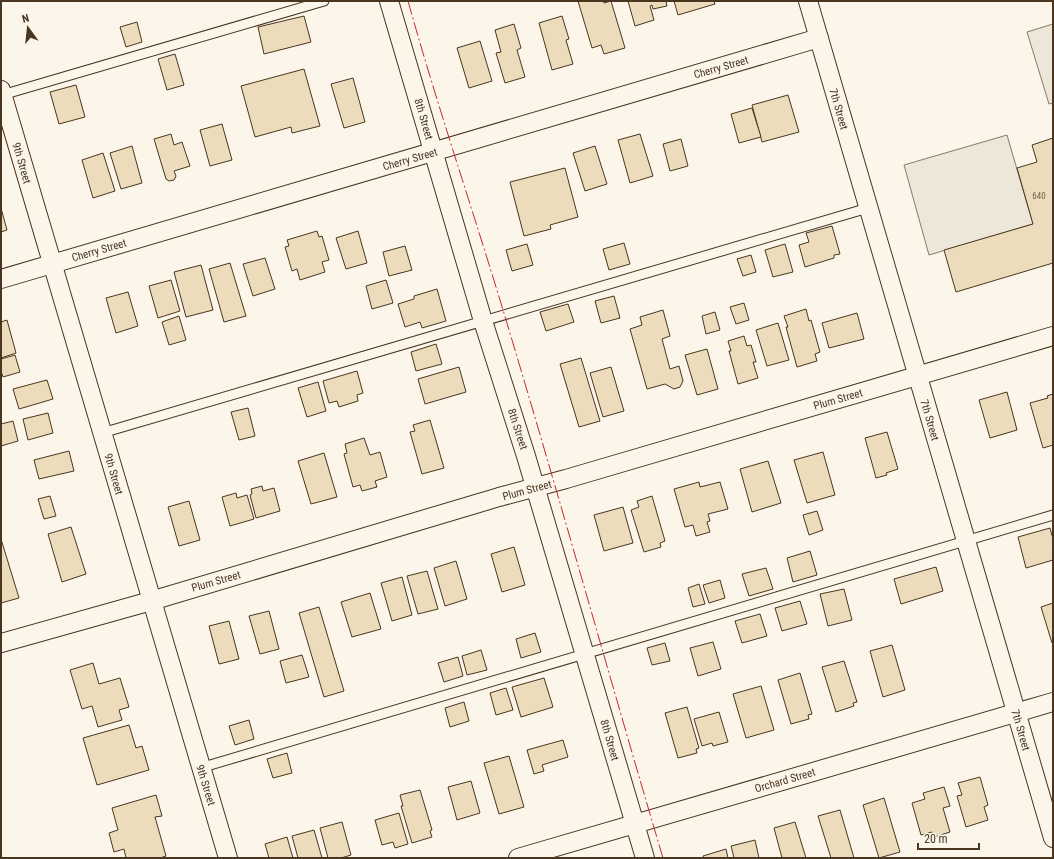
<svg xmlns="http://www.w3.org/2000/svg" width="1054" height="859" viewBox="0 0 1054 859" font-family="'Roboto Condensed',sans-serif">
<rect width="100%" height="100%" fill="#fbf6e9"/>
<polygon fill="#ede6d9" stroke="#887966" points="1053,24 1053,103 1049,104 1027,32"/>
<polygon fill="#ede7d9" stroke="#887966" points="1007,135 1033,224 929,255 904,165"/>
<g fill="#ecdcbc" stroke="#4a3520">
<polygon points="578,1 603,1 604,3 611,1 625,48 604,54 601,45 592,48"/>
<polygon points="628,1 666,1 667,6 653,9 652,5 650,6 654,20 635,26"/>
<polygon points="674,1 714,1 715,4 678,15"/>
<polygon points="304,16 311,42 264,54 258,27"/>
<polygon points="562,16 569,39 566,40 573,64 552,70 539,23"/>
<polygon points="137,22 142,42 126,47 120,27"/>
<polygon points="514,24 521,48 517,50 525,77 505,83 496,53 501,52 495,30"/>
<polygon points="480,41 492,81 469,88 457,48"/>
<polygon points="175,54 184,85 167,90 158,59"/>
<polygon points="304,69 320,126 292,133 291,127 255,137 241,86"/>
<polygon points="353,78 365,122 344,128 331,84"/>
<polygon points="76,85 85,117 59,124 50,92"/>
<polygon points="788,95 799,132 762,142 752,105"/>
<polygon points="752,108 761,137 739,143 731,114"/>
<polygon points="222,124 232,160 210,166 200,130"/>
<polygon points="171,134 174,145 182,142 190,166 174,171 176,176 174,180 169,181 166,179 154,139"/>
<polygon points="640,134 653,176 630,183 618,140"/>
<polygon points="1053,138 1053,263 956,292 944,250 1033,224 1017,168 1037,162 1032,145"/>
<polygon points="681,139 688,166 670,171 663,144"/>
<polygon points="132,146 142,183 121,189 110,153"/>
<polygon points="595,146 607,184 585,191 573,153"/>
<polygon points="103,153 115,191 93,198 82,160"/>
<polygon points="565,168 578,217 550,225 551,229 524,236 510,182"/>
<polygon points="1,208 7,230 1,232"/>
<polygon points="832,226 840,254 834,255 834,258 805,267 799,245 809,242 806,233"/>
<polygon points="317,231 319,237 322,236 329,260 322,262 325,272 300,280 297,269 292,271 285,247 289,246 287,240"/>
<polygon points="358,231 367,263 346,269 336,238"/>
<polygon points="624,243 630,264 609,270 603,249"/>
<polygon points="527,244 533,265 512,271 506,250"/>
<polygon points="785,244 793,272 773,277 765,250"/>
<polygon points="405,246 412,270 389,276 383,252"/>
<polygon points="751,255 756,272 743,276 737,259"/>
<polygon points="265,258 275,289 253,296 243,264"/>
<polygon points="230,263 246,316 224,322 209,269"/>
<polygon points="201,265 213,310 186,317 174,272"/>
<polygon points="171,280 180,311 158,318 149,286"/>
<polygon points="386,280 393,303 372,309 366,286"/>
<polygon points="437,289 446,321 422,328 420,322 405,327 398,304 414,299 414,296"/>
<polygon points="128,292 138,326 116,333 106,298"/>
<polygon points="614,296 620,318 601,323 595,301"/>
<polygon points="744,303 749,320 736,324 730,307"/>
<polygon points="568,304 574,322 546,331 540,312"/>
<polygon points="806,309 809,321 811,320 820,352 815,354 817,361 797,367 786,327 788,327 784,316"/>
<polygon points="663,310 670,336 662,339 670,369 679,366 683,381 680,387 674,389 665,384 647,389 630,329 642,325 640,317"/>
<polygon points="715,312 720,330 706,334 702,316"/>
<polygon points="857,313 864,339 829,348 822,323"/>
<polygon points="179,316 186,340 169,345 162,322"/>
<polygon points="7,320 16,353 1,358 1,322"/>
<polygon points="778,323 789,360 767,366 756,330"/>
<polygon points="744,336 747,346 751,345 756,362 753,362 758,378 738,384 729,351 731,351 728,341"/>
<polygon points="436,344 442,364 416,371 411,352"/>
<polygon points="707,349 718,389 697,395 685,355"/>
<polygon points="15,355 20,372 3,377 1,371 1,359"/>
<polygon points="581,358 600,421 579,427 560,364"/>
<polygon points="459,367 466,392 425,404 418,379"/>
<polygon points="611,367 624,411 603,417 590,373"/>
<polygon points="357,371 363,393 357,395 358,401 339,407 337,401 329,403 323,381"/>
<polygon points="47,380 53,399 19,409 13,389"/>
<polygon points="318,382 326,411 307,417 298,388"/>
<polygon points="1007,392 1017,430 990,438 979,400"/>
<polygon points="1053,394 1053,445 1043,448 1030,403 1048,398 1047,396"/>
<polygon points="248,408 255,436 239,440 231,412"/>
<polygon points="48,413 53,433 28,440 23,419"/>
<polygon points="430,420 444,468 422,474 410,432 415,431 413,425"/>
<polygon points="13,421 18,441 1,446 1,424"/>
<polygon points="887,432 898,469 886,473 887,475 876,478 865,438"/>
<polygon points="364,438 370,455 380,452 387,477 375,481 377,487 362,491 360,485 353,487 344,454 347,453 345,444"/>
<polygon points="69,451 74,471 39,479 34,460"/>
<polygon points="823,452 835,495 807,503 794,460"/>
<polygon points="324,453 337,497 311,504 298,461"/>
<polygon points="768,461 781,503 752,512 740,469"/>
<polygon points="699,482 700,487 720,482 728,509 708,514 710,521 707,522 710,532 696,536 693,525 685,527 674,489"/>
<polygon points="262,486 263,491 274,488 280,511 256,518 250,495 252,494 251,489"/>
<polygon points="236,493 237,498 247,495 254,519 230,526 222,497"/>
<polygon points="50,496 56,516 44,519 38,499"/>
<polygon points="652,496 665,541 660,543 661,547 644,552 631,510 639,507 637,501"/>
<polygon points="189,501 200,540 179,546 168,507"/>
<polygon points="623,507 633,543 604,551 594,515"/>
<polygon points="817,511 823,530 809,535 803,515"/>
<polygon points="71,527 86,574 62,582 48,534"/>
<polygon points="1050,528 1053,539 1053,560 1026,568 1018,537"/>
<polygon points="1,539 19,598 1,603"/>
<polygon points="514,547 525,585 502,592 491,554"/>
<polygon points="810,551 817,575 793,582 787,558"/>
<polygon points="456,561 467,599 445,606 434,568"/>
<polygon points="936,567 943,591 901,604 894,579"/>
<polygon points="766,568 773,589 749,596 742,574"/>
<polygon points="427,571 438,609 418,614 407,576"/>
<polygon points="402,577 412,615 392,621 381,583"/>
<polygon points="720,580 725,598 709,603 703,585"/>
<polygon points="699,584 705,604 693,607 688,588"/>
<polygon points="844,589 852,620 828,626 820,594"/>
<polygon points="370,593 381,629 352,637 341,602"/>
<polygon points="800,601 807,624 782,631 775,608"/>
<polygon points="1053,603 1053,643 1052,643 1041,607"/>
<polygon points="319,607 344,691 324,697 299,613"/>
<polygon points="269,611 279,649 260,654 249,616"/>
<polygon points="760,614 767,636 742,643 735,621"/>
<polygon points="229,621 239,659 219,664 209,626"/>
<polygon points="535,633 541,652 521,658 516,639"/>
<polygon points="713,642 721,669 698,676 690,648"/>
<polygon points="665,643 670,661 652,665 647,648"/>
<polygon points="892,645 905,690 883,697 870,651"/>
<polygon points="481,650 487,670 467,675 462,656"/>
<polygon points="302,655 309,677 286,683 280,661"/>
<polygon points="458,657 463,676 444,682 438,663"/>
<polygon points="844,661 857,702 853,703 854,706 836,712 822,667"/>
<polygon points="93,663 99,684 120,678 129,707 119,710 122,720 98,727 92,706 82,709 70,670"/>
<polygon points="800,673 812,714 808,715 809,719 791,724 778,680"/>
<polygon points="544,678 553,707 521,717 512,687"/>
<polygon points="761,686 774,730 746,738 733,694"/>
<polygon points="506,688 513,710 496,715 490,693"/>
<polygon points="464,702 469,721 450,727 445,708"/>
<polygon points="687,707 699,748 696,749 697,753 678,758 665,713"/>
<polygon points="719,712 728,742 713,746 712,743 702,746 694,719"/>
<polygon points="249,720 254,739 235,745 229,726"/>
<polygon points="129,725 136,748 142,746 149,770 97,785 83,738"/>
<polygon points="563,740 568,757 542,765 544,771 534,774 527,750"/>
<polygon points="287,753 292,773 273,778 267,759"/>
<polygon points="509,756 524,807 499,814 484,763"/>
<polygon points="980,777 988,805 984,807 988,820 966,827 957,796 962,795 958,783"/>
<polygon points="471,781 480,813 457,820 448,787"/>
<polygon points="944,787 950,806 943,808 950,832 934,837 932,832 921,835 912,803 925,799 923,793"/>
<polygon points="420,790 432,830 430,831 432,837 412,843 401,806 403,806 400,795"/>
<polygon points="156,795 162,816 155,817 166,856 160,858 126,858 124,849 114,852 109,833 118,830 112,808"/>
<polygon points="884,798 900,852 879,858 863,805"/>
<polygon points="840,810 854,858 831,858 818,816"/>
<polygon points="399,813 408,844 395,848 393,842 382,845 375,820"/>
<polygon points="342,822 351,855 341,858 328,858 320,828"/>
<polygon points="795,822 806,858 782,858 774,828"/>
<polygon points="314,830 322,858 298,858 292,836"/>
<polygon points="287,837 293,858 269,858 265,844"/>
<polygon points="755,840 759,858 734,858 731,846"/>
<polygon points="726,849 728,858 704,858 703,856"/>
</g>
<g fill="none" stroke-linecap="round" stroke-linejoin="round">
<defs>
<g id="lane">
<polyline points="2,95 324,1"/>
<polyline points="102,433 868,208"/>
<polyline points="200,768 1053,515"/>
</g>
<g id="street">
<polyline points="389,1 483,321 526,456 645,858"/>
<polyline points="808,1 1053,838"/>
<polyline points="1,90 228,858"/>
<polyline points="1,279 819,38"/>
<polyline points="1,643 151,601 499,497 566,479 1053,336"/>
<polyline points="518,858 1053,702"/>
</g>
</defs>
<use href="#lane" stroke="#4a3520" stroke-width="11"/>
<use href="#street" stroke="#4a3520" stroke-width="20"/>
<use href="#lane" stroke="#fbf6e9" stroke-width="9"/>
<use href="#street" stroke="#fbf6e9" stroke-width="18"/>
<path stroke="#c62828" stroke-width="1" stroke-dasharray="14 3 2 3" stroke-linecap="butt" d="M 408,1 C 437,105 472,207 503,310 C 558,492 609,676 663,858"/>
</g>
<g text-anchor="middle" stroke-width="3" stroke-linejoin="round" paint-order="stroke">
<g font-size="9" fill="#725f47">
<text x="1039" y="199">640</text>
</g>
<g font-size="11" fill="#4a3520" stroke="#fbf6e9">
<text transform="translate(721 67) rotate(-16)" y="4">Cherry Street</text>
<text transform="translate(839 109) rotate(74)" y="4">7th Street</text>
<text transform="translate(424 119) rotate(74)" y="4">8th Street</text>
<text transform="translate(410 159) rotate(-16)" y="4">Cherry Street</text>
<text transform="translate(22 163) rotate(74)" y="4">9th Street</text>
<text transform="translate(99 250) rotate(-16)" y="4">Cherry Street</text>
<text transform="translate(838 399) rotate(-16)" y="4">Plum Street</text>
<text transform="translate(930 420) rotate(74)" y="4">7th Street</text>
<text transform="translate(518 429) rotate(72)" y="4">8th Street</text>
<text transform="translate(114 474) rotate(74)" y="4">9th Street</text>
<text transform="translate(527 490) rotate(-15)" y="4">Plum Street</text>
<text transform="translate(216 581) rotate(-16)" y="4">Plum Street</text>
<text transform="translate(1021 730) rotate(74)" y="4">7th Street</text>
<text transform="translate(610 740) rotate(74)" y="4">8th Street</text>
<text transform="translate(785 780) rotate(-16)" y="4">Orchard Street</text>
<text transform="translate(206 785) rotate(73)" y="4">9th Street</text>
</g>
</g>
<rect width="1054" height="859" fill="none" stroke="#4a3520" stroke-width="4"/>
<g transform="translate(28 28) rotate(345)" stroke="#fbf6e9" stroke-width="3" paint-order="stroke">
<path d="M0-3L7 15L0 10L-7 15Z" fill="#4a3520"/>
<text y="-6" font-size="11" font-weight="bold" text-anchor="middle" fill="#4a3520">N</text>
</g>
<path d="M918 843v6h61v-6" fill="none" stroke="#4a3520" stroke-width="2"/>
<text x="924" y="843" font-size="12" fill="#4a3520" stroke="#fbf6e9" stroke-width="3" paint-order="stroke">20 m</text>
</svg>
